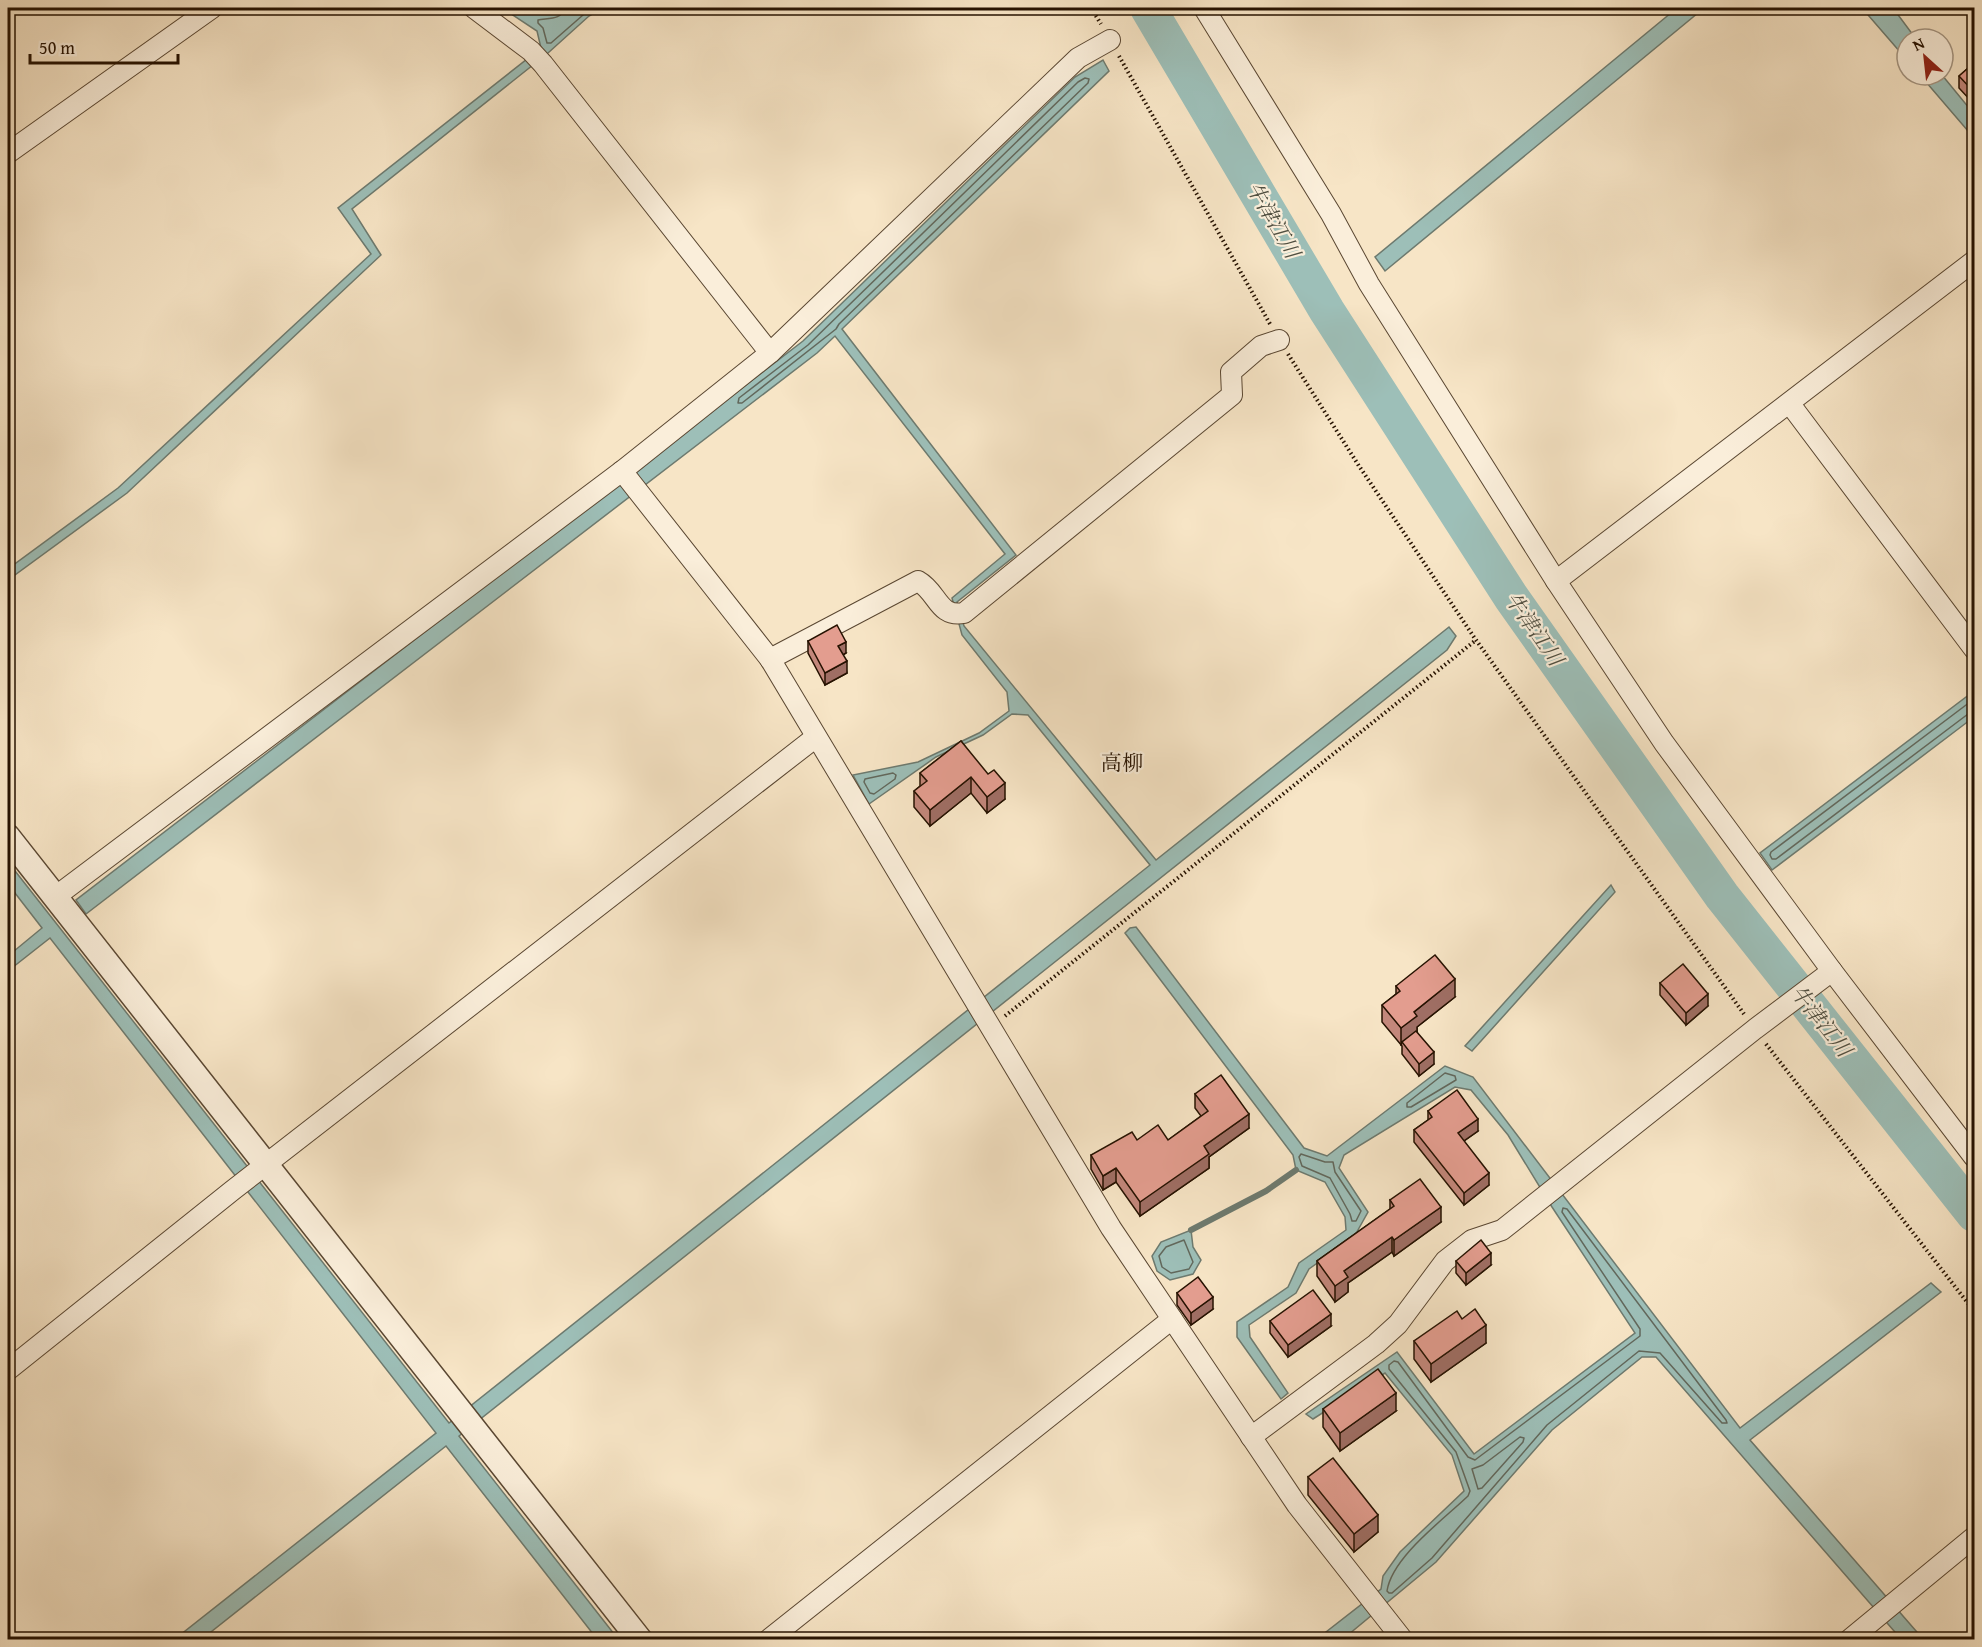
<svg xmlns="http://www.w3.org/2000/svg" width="1982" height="1647" viewBox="0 0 1982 1647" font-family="'Gentium Book Plus','Noto Serif JP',serif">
<rect width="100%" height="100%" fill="#f7e5c6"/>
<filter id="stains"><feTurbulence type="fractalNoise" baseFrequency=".00333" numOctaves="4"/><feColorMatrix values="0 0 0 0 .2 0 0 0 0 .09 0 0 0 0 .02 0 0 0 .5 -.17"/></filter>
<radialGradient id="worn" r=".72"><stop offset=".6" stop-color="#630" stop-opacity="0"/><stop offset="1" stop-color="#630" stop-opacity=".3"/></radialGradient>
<g fill="#9dbfb8" stroke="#6d7a6f" stroke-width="1.5">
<polygon points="502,8 534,8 544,13 565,8 603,8 589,16 548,53 352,209 381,255 127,493 8,580 8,569 118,488 371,254 338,208 541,48 537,31"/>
<polygon points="1677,8 1704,8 1385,271 1375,257"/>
<polygon points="1862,8 1893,8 1916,39 1907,39 1907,60"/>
<polygon points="1103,60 1109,71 842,329 1016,555 957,602 964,626 1156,860 1449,627 1456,636 1447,650 459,1436 618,1639 597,1639 446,1446 202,1639 175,1639 436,1433 50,938 8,971 8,956 42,928 8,884 8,862 449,1423 1150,865 1028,715 1012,714 983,735 936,757 869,804 853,775 918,762 979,733 1009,711 1007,692 962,635 952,598 1005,554 835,336 817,353 86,914 76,900 803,341 1075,77"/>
<polygon points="1920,75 1942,75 1974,114 1974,138"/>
<polygon points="1974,691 1974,717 1772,870 1760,853"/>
<polygon points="1611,885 1615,892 1472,1051 1465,1046"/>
<polygon points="1136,927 1304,1148 1327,1156 1445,1066 1473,1077 1740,1428 1931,1283 1941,1292 1750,1440 1923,1639 1901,1639 1656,1357 1642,1357 1552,1430 1436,1562 1343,1639 1317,1639 1381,1589 1383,1576 1400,1552 1464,1491 1452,1455 1385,1373 1313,1419 1306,1414 1397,1352 1474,1454 1635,1333 1552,1207 1508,1135 1471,1090 1455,1087 1344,1155 1339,1168 1368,1212 1354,1237 1309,1269 1296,1293 1249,1325 1250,1337 1288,1393 1281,1399 1237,1337 1237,1322 1288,1287 1299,1263 1346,1230 1345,1217 1325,1182 1296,1170 1293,1155 1125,933 1130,928"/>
<polygon points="1191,1230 1193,1247 1201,1260 1193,1274 1170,1280 1157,1271 1152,1256 1161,1242"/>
</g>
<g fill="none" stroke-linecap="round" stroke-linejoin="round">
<g stroke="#62685c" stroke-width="1.5">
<path d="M 564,8 C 563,20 547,18 538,20 L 538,23 L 543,28 L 547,43 L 551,43 L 591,8"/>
<polygon points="1085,78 1089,79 1088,83 839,324 836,329 742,403 738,403 739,398 808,345 1078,82"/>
<polyline points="1974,699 1771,852 1770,855 1772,859 1776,859 1968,714 1974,713"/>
<polygon points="893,773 896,775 895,779 874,794 870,793 864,782 865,779"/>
<polygon points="1445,1073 1455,1076 1456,1080 1411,1107 1407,1107 1407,1103"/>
<polygon points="1301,1154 1325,1162 1333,1162 1335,1172 1361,1211 1356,1221 1352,1221 1350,1214 1330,1178 1302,1166 1299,1157"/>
<path d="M 1563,1208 L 1567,1209 L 1726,1420 L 1727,1423 L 1722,1423 L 1660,1353 L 1639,1351 L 1547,1425 L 1432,1558 L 1392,1593 L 1389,1593 L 1387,1591 C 1392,1557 1443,1520 1468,1496 L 1470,1491 L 1456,1452 L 1389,1369 L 1389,1365 L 1394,1361 L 1398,1362 L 1468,1457 L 1475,1460 L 1640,1336 L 1640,1329 L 1562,1212 Z"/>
<polygon points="1184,1240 1193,1262 1189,1269 1171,1273 1162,1267 1159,1256 1166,1247"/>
<polygon points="1520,1437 1524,1438 1523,1442 1482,1488 1478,1489 1472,1469 1483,1465"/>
</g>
<polyline stroke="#6d7a6f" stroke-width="6" points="1191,1230 1266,1191 1296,1170"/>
<polyline stroke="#9dbfb8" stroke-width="36" points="1148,8 1327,311 1511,597 1722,896 1974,1214"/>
<defs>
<g id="minor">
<polyline points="474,8 531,51 543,64 770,353"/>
<polyline points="1204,8 1331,214 1369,284 1556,581 1664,743 1832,971 1974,1157"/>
<polyline points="8,153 212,8"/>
<polyline points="1790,404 1974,649"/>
<polyline points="622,471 770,659 1111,1228 1297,1505 1403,1640"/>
<polyline points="1556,581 1974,261"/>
<path d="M 770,659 L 918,581 C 938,592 938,618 964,613 L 1232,395 L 1231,372 L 1261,346 L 1279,340"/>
<polyline points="55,897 622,471 770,353 1078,58 1110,40"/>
<polyline points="8,1370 233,1190 816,737"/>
<polyline points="1251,1437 1376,1344 1398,1324 1445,1261 1472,1240 1502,1230 1755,1029 1832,971"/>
<polyline points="768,1640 1172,1319"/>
<polyline points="1849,1640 1974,1537"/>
</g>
<polyline id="tertiary" points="8,837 640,1640"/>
</defs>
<use href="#minor" stroke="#5a4732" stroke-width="22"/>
<use href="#tertiary" stroke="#5a4732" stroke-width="27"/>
<g stroke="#261201" stroke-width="4" stroke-dasharray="1.5 3" stroke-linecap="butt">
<polyline points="1091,8 1101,24"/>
<polyline points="1119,56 1270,324"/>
<polyline points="1288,354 1359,466 1476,640 1744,1014"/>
<polyline points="1005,1016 1476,640"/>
<polyline points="1766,1044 1974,1311"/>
</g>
<use href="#minor" stroke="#faeeda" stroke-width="20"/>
<use href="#tertiary" stroke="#faeeda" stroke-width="24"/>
</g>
<g fill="#c3877b" stroke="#261201" stroke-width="1.5">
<polygon points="1974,63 1974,100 1972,102 1959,88 1959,76"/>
<polygon points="808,641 846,653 843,655 847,673 825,685 808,653"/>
<polygon points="961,741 1005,799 987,813 971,793 930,826 914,807 914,791 920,786 920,773"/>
<polygon points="1660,983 1708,1006 1686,1025 1660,995"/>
<polygon points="1396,986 1455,997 1417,1027 1417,1032 1434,1064 1419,1076 1402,1054 1402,1046 1382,1022 1382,1005 1396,994"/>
<polygon points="1195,1094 1249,1128 1209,1157 1209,1168 1140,1216 1116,1182 1103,1190 1091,1169 1091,1155 1137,1140 1168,1140 1201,1116 1195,1108"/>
<polygon points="1428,1111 1478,1131 1464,1141 1489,1185 1464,1205 1414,1142 1414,1130 1428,1120"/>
<polygon points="1390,1200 1441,1222 1394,1256 1392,1252 1348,1283 1348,1292 1335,1302 1317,1276 1317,1261 1390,1209"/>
<polygon points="1456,1261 1491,1265 1466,1285 1456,1273"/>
<polygon points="1177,1293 1213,1309 1191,1325 1177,1305"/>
<polygon points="1462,1319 1486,1343 1431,1382 1414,1359 1414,1341"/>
<polygon points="1270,1321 1331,1326 1288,1357 1270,1333"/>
<polygon points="1323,1409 1396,1411 1340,1451 1323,1427"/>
<polygon points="1308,1477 1378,1532 1354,1552 1308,1495"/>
</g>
<g fill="#9f6e64" stroke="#261201" stroke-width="1.5">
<polygon points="1974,88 1974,100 1972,102 1972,90"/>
<polygon points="846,642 846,653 838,658 838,646"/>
<polygon points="847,661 847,673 825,685 825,673"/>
<polygon points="971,777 971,793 930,826 930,810"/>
<polygon points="1005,783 1005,799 987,813 987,797"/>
<polygon points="1455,979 1455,997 1417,1027 1417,1033 1402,1042 1401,1046 1401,1028 1414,1012"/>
<polygon points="1708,994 1708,1006 1686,1025 1686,1013"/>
<polygon points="1434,1052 1434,1064 1419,1076 1419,1064"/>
<polygon points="1249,1114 1249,1128 1209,1157 1209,1168 1140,1216 1140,1202 1204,1146"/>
<polygon points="1478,1119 1478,1131 1458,1145 1458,1133"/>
<polygon points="1116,1168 1116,1182 1103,1190 1103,1176"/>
<polygon points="1489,1173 1489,1185 1464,1205 1464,1193"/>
<polygon points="1441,1207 1441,1222 1394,1256 1394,1240"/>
<polygon points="1392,1237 1392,1252 1348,1283 1348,1292 1335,1302 1335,1286 1344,1271"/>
<polygon points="1491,1253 1491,1265 1466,1285 1466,1273"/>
<polygon points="1213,1297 1213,1309 1191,1325 1191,1313"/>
<polygon points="1331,1314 1331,1326 1288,1357 1288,1345"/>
<polygon points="1486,1325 1486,1343 1431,1382 1431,1364"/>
<polygon points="1396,1393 1396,1411 1340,1451 1340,1433"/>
<polygon points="1378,1515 1378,1532 1354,1552 1354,1534"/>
</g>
<g fill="#e39d8f" stroke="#261201" stroke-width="1.5">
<polygon points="1974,63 1974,88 1972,90 1959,76"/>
<polygon points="837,625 846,642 838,646 847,661 825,673 808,641"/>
<polygon points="961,741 988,774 994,770 1005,783 987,797 971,777 930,810 914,791 927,781 920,773"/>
<polygon points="1435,955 1455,979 1414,1012 1417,1016 1401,1028 1382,1005 1400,991 1396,986"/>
<polygon points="1683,964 1708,994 1686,1013 1660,983"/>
<polygon points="1416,1031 1434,1052 1419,1064 1402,1042"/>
<polygon points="1221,1075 1249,1114 1204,1146 1209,1154 1140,1202 1116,1168 1103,1176 1091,1155 1132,1132 1137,1140 1158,1125 1168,1140 1208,1111 1195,1094"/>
<polygon points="1457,1090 1478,1119 1458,1133 1489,1173 1464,1193 1414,1130 1432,1117 1428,1111"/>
<polygon points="1420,1179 1441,1207 1394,1240 1392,1237 1344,1271 1348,1277 1335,1286 1317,1261 1394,1206 1390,1200"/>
<polygon points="1481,1240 1491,1253 1466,1273 1456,1261"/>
<polygon points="1198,1277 1213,1297 1191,1313 1177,1293"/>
<polygon points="1313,1290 1331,1314 1288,1345 1270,1321"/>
<polygon points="1475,1309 1486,1325 1431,1364 1414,1341 1457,1311 1462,1319"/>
<polygon points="1378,1369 1396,1393 1340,1433 1323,1409"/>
<polygon points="1333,1458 1378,1515 1354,1534 1308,1477"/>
</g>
<g text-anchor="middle" stroke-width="4.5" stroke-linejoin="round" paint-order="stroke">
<g font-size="21" font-style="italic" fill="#504f41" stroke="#faeeda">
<text transform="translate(1273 220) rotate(60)" y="7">牛津江川</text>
<text transform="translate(1534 629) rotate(55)" y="7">牛津江川</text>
<text transform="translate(1821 1021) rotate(52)" y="7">牛津江川</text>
</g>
<g font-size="21" fill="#261201" stroke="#faeeda">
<text x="1122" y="770">高柳</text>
</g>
</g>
<rect width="1982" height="1647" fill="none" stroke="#f7e5c6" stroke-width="30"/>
<rect x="9" y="9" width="1964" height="1629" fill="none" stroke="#261201" stroke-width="3"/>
<rect x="15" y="15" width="1952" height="1617" fill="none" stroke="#261201" stroke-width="1.5"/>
<g transform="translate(1925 57) rotate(333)"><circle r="28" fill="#faeeda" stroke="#a59683" stroke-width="1.5"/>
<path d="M0-4.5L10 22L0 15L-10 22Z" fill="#8f2418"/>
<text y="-9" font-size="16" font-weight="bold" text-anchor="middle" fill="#261201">N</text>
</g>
<path d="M30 54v9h148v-9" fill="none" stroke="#261201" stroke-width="3"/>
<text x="39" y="54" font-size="18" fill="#261201" stroke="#faeeda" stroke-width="4.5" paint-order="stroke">50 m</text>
<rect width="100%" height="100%" filter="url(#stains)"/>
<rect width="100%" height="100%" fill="url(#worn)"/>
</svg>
